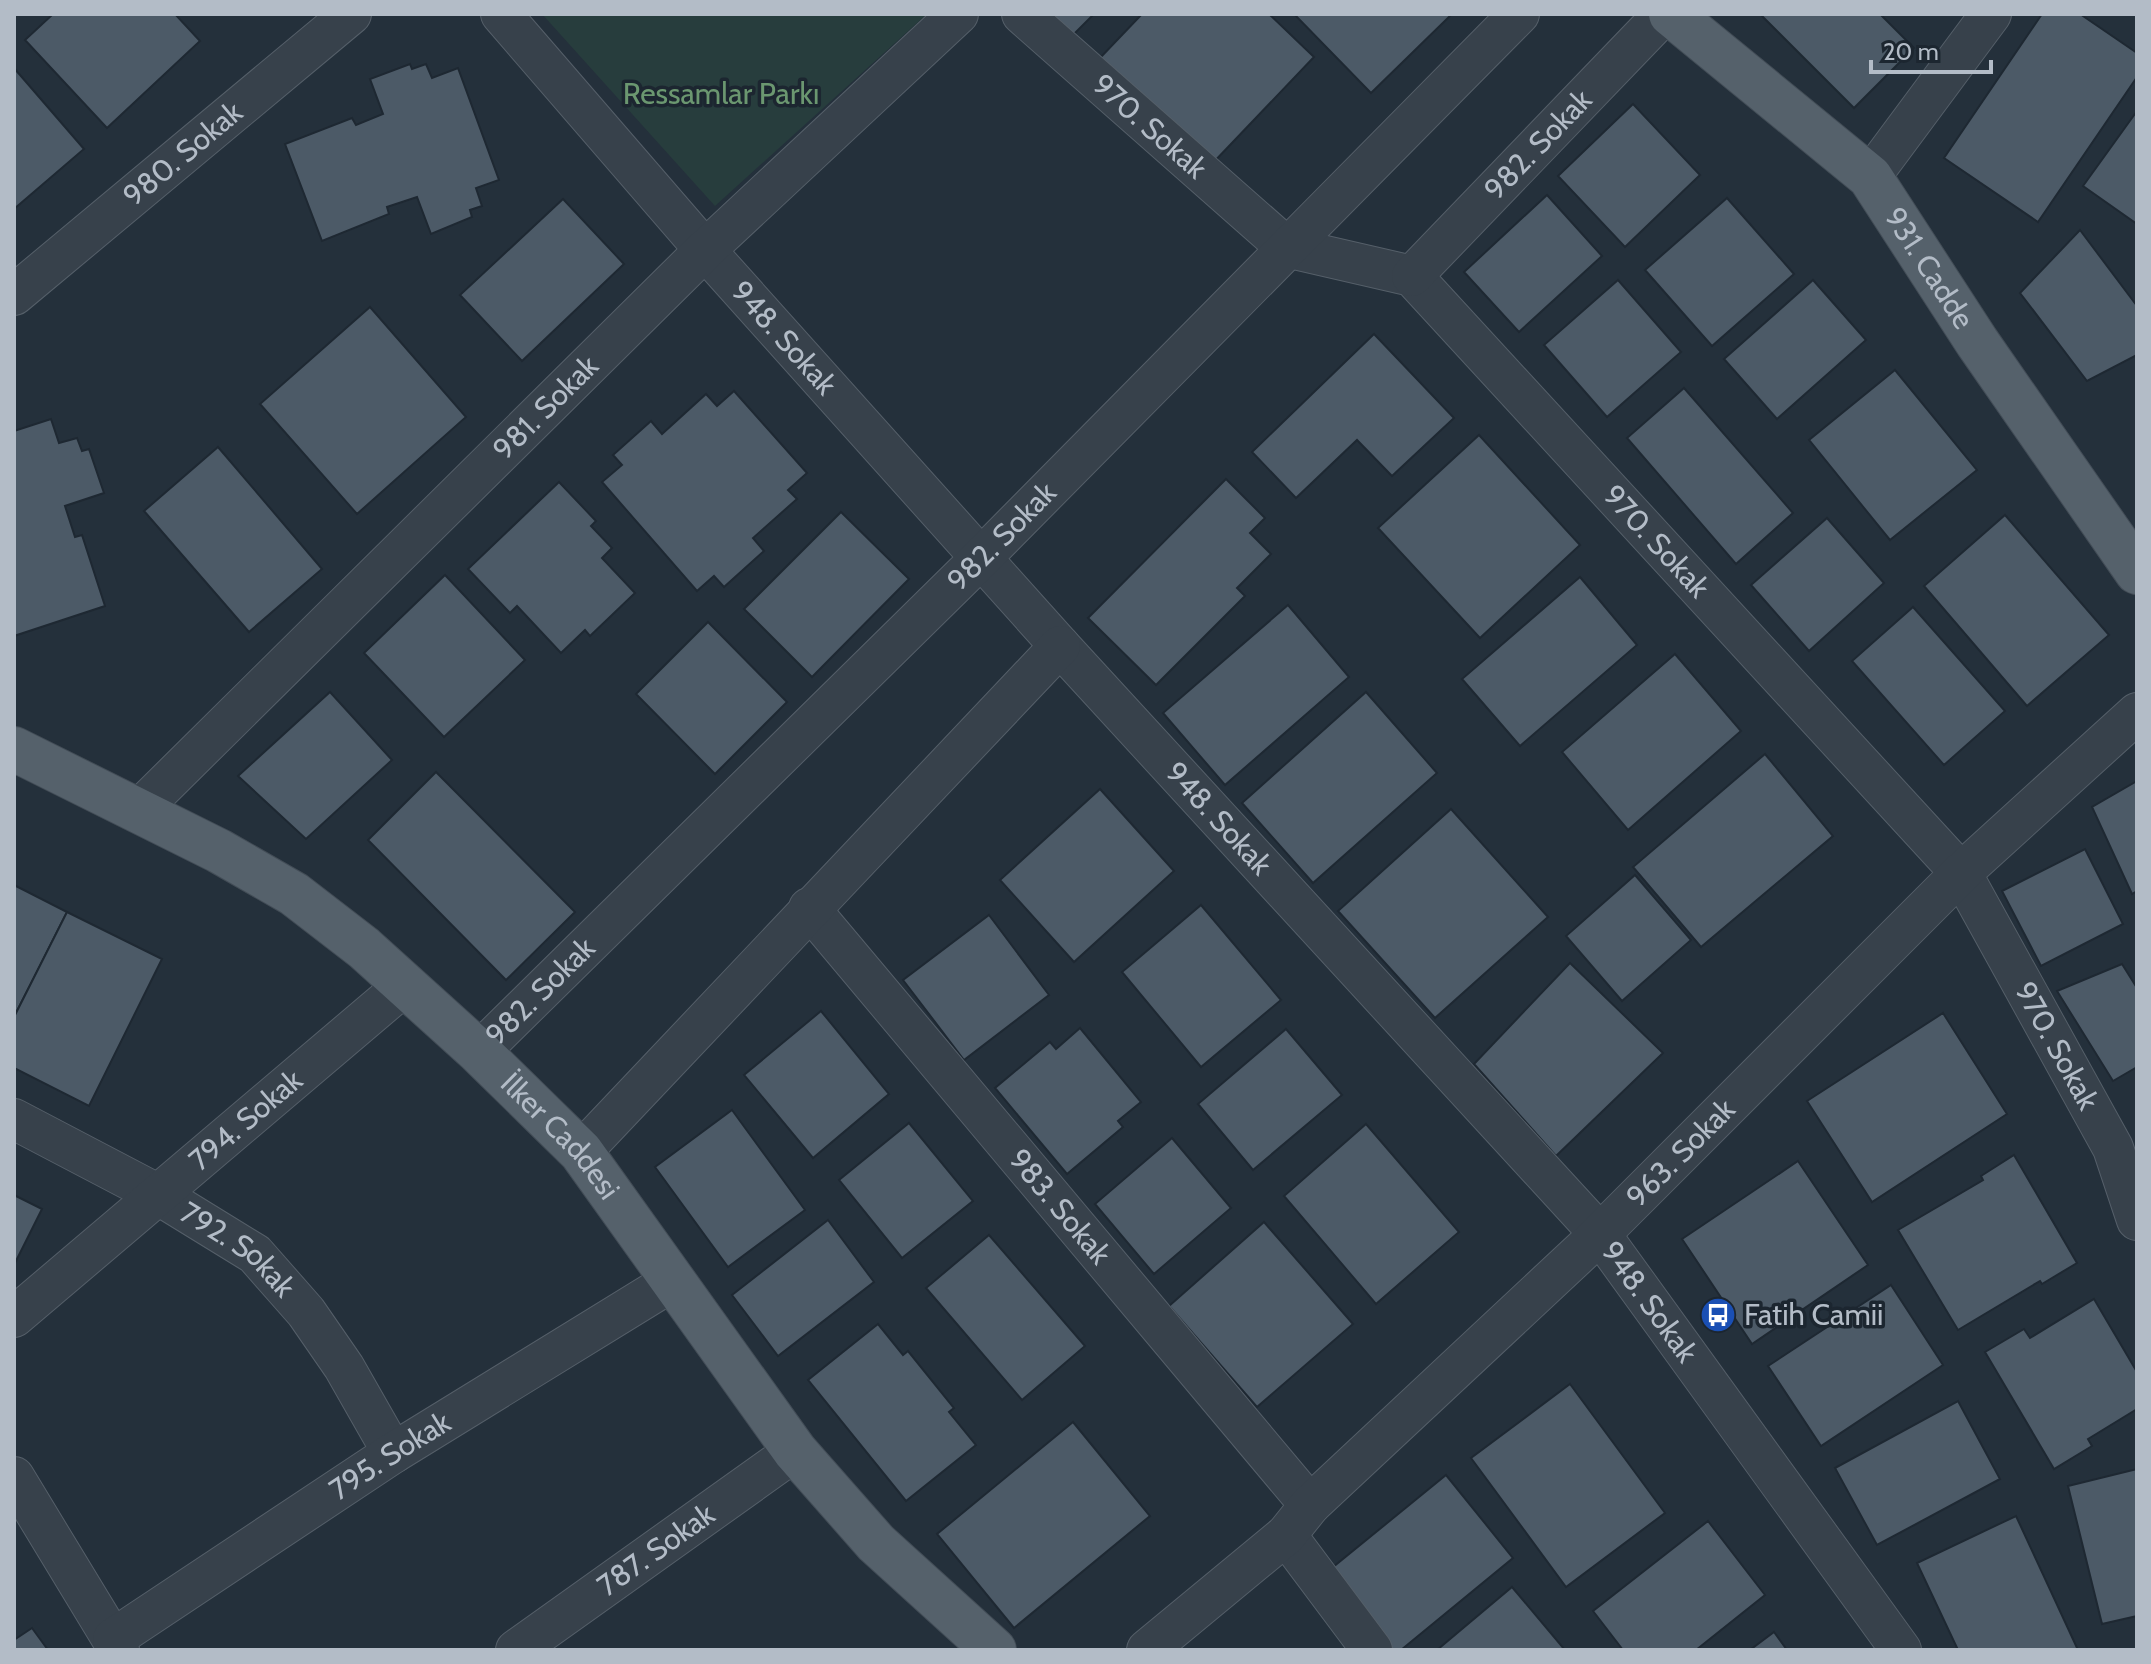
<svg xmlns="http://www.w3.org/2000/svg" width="2151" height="1664" viewBox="0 0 2151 1664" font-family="Cabin,sans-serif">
<rect width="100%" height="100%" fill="#24303b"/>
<polygon fill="#273d3d" points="542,14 927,14 715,206"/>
<g fill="#4c5a67" stroke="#1e2832" stroke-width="2">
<polygon points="53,14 175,14 200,41 107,128 25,40"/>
<polygon points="1047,14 1094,14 1071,37"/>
<polygon points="1142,14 1269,14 1314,57 1210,166 1099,59"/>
<polygon points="1294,14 1452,14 1371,93"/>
<polygon points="1760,14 1880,14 1914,48 1854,108"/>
<polygon points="2042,14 2080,14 2137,53 2137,77 2038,222 1944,158"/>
<polygon points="410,64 412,69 426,64 432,78 458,68 499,180 476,188 482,206 470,210 472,217 431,234 417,197 387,207 389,214 322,241 285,144 352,118 356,125 383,114 370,79"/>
<polygon points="14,68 84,149 14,209"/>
<polygon points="1633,104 1700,175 1625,247 1558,176"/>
<polygon points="2137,111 2137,224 2083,186"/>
<polygon points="1547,195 1602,256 1519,332 1464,272"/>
<polygon points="1727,198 1794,274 1712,346 1645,270"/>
<polygon points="563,199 624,264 522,361 460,295"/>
<polygon points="2080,230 2137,306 2137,355 2087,381 2020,293"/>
<polygon points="1618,280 1681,352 1607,417 1544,345"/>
<polygon points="1813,280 1866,340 1777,419 1724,359"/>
<polygon points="370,307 466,417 357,514 260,404"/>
<polygon points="1374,334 1454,418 1392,476 1357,440 1296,498 1252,452"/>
<polygon points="1895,370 1977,470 1890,540 1809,440"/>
<polygon points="1684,388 1793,513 1736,564 1627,438"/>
<polygon points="734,391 807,473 788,490 797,499 753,538 764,551 724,587 714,576 697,591 602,482 622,465 613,455 651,421 662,434 706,394 717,406"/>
<polygon points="51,419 59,443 77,438 82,451 89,449 104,493 65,506 75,537 82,535 105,606 14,636 14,431"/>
<polygon points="1479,435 1580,545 1480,638 1378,528"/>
<polygon points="218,447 322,569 249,632 144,511"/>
<polygon points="1226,479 1265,518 1250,533 1271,554 1237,588 1245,596 1156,685 1088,618"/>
<polygon points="559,482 596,521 591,526 612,548 602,558 635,593 590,636 585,630 561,653 517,606 510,613 468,569"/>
<polygon points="841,512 909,579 812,677 744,609"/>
<polygon points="2005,515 2109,635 2027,706 1924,586"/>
<polygon points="1827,518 1884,583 1809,651 1751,585"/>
<polygon points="445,575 525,660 444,737 364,653"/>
<polygon points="1580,577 1637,645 1520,746 1462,679"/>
<polygon points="1288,605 1349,677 1225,785 1163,713"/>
<polygon points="1913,607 2005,711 1944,765 1852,661"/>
<polygon points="708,622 787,702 715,774 636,694"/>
<polygon points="1675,654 1741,731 1628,830 1562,752"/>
<polygon points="330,692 392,760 306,839 238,776"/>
<polygon points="1366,692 1437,773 1313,883 1242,803"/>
<polygon points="1765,754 1833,836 1701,947 1633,867"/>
<polygon points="436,772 575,912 506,980 368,840"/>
<polygon points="2137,781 2137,891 2132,894 2092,807"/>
<polygon points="1100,789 1174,871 1074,962 1000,880"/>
<polygon points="1451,809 1548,917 1435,1018 1338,911"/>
<polygon points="2085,849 2123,924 2041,966 2002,891"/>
<polygon points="1635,875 1691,940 1622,1001 1566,936"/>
<polygon points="14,885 67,912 14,1017"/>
<polygon points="1201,905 1281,1000 1201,1067 1122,972"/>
<polygon points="67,912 162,959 89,1106 14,1068 14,1017"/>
<polygon points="989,915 1049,995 964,1060 903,980"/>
<polygon points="1570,963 1663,1053 1556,1156 1474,1064"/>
<polygon points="2122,964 2137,988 2137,1067 2113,1081 2057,991"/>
<polygon points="821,1011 889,1094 813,1158 744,1075"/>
<polygon points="1943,1013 2007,1114 1872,1202 1807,1101"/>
<polygon points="1080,1028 1141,1102 1118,1121 1123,1127 1067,1174 995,1088 1050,1042 1056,1049"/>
<polygon points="1286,1029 1342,1095 1253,1170 1198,1104"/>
<polygon points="732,1110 805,1210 728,1267 655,1167"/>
<polygon points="909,1123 973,1201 902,1258 839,1180"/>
<polygon points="1366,1124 1459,1232 1376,1304 1284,1196"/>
<polygon points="1172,1138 1231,1208 1154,1274 1095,1204"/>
<polygon points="2014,1155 2077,1263 2042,1284 2040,1281 1958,1330 1898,1230 1983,1180 1981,1176"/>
<polygon points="1798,1161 1868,1265 1752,1344 1682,1239"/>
<polygon points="14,1195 42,1209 14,1265"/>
<polygon points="828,1220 874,1282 778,1356 732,1295"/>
<polygon points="1264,1222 1353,1324 1257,1407 1169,1306"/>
<polygon points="989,1235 1085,1346 1022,1400 926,1288"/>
<polygon points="1891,1285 1943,1365 1821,1446 1768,1366"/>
<polygon points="2094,1299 2137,1372 2137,1409 2088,1439 2092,1446 2054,1469 1985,1352 2024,1329 2030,1338"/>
<polygon points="878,1324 903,1355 908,1351 954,1408 949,1412 976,1445 906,1501 808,1380"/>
<polygon points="1570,1384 1665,1513 1566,1587 1471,1458"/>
<polygon points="1958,1401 2000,1479 1877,1545 1835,1468"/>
<polygon points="1073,1422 1150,1516 1014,1628 937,1534"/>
<polygon points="2137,1469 2137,1616 2102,1624 2068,1486"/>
<polygon points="1446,1475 1513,1558 1401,1650 1390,1650 1327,1572"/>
<polygon points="2016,1516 2078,1650 1958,1650 1917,1563"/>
<polygon points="1708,1521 1765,1595 1696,1650 1623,1650 1593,1611"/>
<polygon points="1512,1587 1565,1650 1437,1650"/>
<polygon points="32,1628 48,1650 14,1650 14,1640"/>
<polygon points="1774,1632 1787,1650 1750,1650"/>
</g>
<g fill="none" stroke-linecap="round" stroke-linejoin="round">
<defs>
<g id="minor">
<path id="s1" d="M 501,14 L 705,250 L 1060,646 L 1600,1234 L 1901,1650"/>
<path id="s2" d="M 1022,14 L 1286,247 L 1412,276 L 1961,873 L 2113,1148 L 2137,1220"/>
<polyline points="1870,177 1991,14"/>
<path id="s3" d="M 1412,276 L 1664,14"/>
<path id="s4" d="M 14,295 L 351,14"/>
<path id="s5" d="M 139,810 L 705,250 L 958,14"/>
<path id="s6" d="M 809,908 L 1310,1505"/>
<path id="s7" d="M 479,1052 L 982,557 L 1519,14"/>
<path id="s8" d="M 14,1119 L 159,1195 L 255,1254 L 306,1312 L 344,1367 L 393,1453"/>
<polyline points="581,1152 1060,646"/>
<path id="s9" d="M 14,1317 L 405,985"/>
<polyline points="14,1477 119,1650"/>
<polyline points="1286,1535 1372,1650"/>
<path id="s10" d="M 113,1639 L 393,1453 L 674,1280"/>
<path id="s11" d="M 516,1650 L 795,1451"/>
<path id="s12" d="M 1147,1650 L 1286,1535 L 1310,1505 L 1600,1234 L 1961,873 L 2137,713"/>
</g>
<g id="major">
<path id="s13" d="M 1671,14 L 1870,177 L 1977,342 L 2137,572"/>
<path id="s14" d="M 14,749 L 219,851 L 294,894 L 364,948 L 479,1052 L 581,1152 L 795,1451 L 876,1543 L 994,1650"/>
</g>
</defs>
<use href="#minor" stroke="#555f69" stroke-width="42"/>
<use href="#major" stroke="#434d57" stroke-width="46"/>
<use href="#minor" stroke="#37414b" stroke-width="40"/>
<use href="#major" stroke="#55616b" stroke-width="44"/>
</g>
<defs>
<symbol id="bus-disc" viewBox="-11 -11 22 22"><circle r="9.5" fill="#1a4fb4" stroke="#1c2630"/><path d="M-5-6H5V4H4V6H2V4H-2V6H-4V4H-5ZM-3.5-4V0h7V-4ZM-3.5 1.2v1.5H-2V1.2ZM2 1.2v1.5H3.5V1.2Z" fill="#fff"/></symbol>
</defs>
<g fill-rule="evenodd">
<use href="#bus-disc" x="1698" y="1295" width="40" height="40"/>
</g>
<g text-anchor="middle" stroke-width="7" stroke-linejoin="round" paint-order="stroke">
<g font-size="30" fill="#6b9770" stroke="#1c2630">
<text x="721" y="104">Ressamlar Parkı</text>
</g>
<g font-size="30" fill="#b3bcc7" stroke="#1c2630">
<text dy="10" stroke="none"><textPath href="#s2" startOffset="170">970. Sokak</textPath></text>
<text dy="10" stroke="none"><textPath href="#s3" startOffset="182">982. Sokak</textPath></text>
<text dy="10" stroke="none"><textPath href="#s4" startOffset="220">980. Sokak</textPath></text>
<text dy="10" stroke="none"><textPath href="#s13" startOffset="366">931. Cadde</textPath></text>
<text dy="10" stroke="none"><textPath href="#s1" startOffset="430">948. Sokak</textPath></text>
<text dy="10" stroke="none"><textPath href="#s5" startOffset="572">981. Sokak</textPath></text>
<text dy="10" stroke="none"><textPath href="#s7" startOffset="734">982. Sokak</textPath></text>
<text dy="10" stroke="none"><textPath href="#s2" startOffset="842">970. Sokak</textPath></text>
<text dy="10" stroke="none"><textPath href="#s1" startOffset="1078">948. Sokak</textPath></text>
<text dy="10" stroke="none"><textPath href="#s7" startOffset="86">982. Sokak</textPath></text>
<text dy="10" stroke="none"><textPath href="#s2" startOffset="1490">970. Sokak</textPath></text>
<text dy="10" stroke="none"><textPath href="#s9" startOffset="304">794. Sokak</textPath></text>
<text dy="10" stroke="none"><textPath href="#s14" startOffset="676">İlker Caddesi</textPath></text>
<text dy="10" stroke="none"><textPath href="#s12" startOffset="730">963. Sokak</textPath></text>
<text dy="10" stroke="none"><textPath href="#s6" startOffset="390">983. Sokak</textPath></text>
<text dy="10" stroke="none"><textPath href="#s8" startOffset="260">792. Sokak</textPath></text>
<text dy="10" stroke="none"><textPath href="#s1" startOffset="1726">948. Sokak</textPath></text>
<text dy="10" stroke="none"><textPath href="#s10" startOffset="332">795. Sokak</textPath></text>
<text dy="10" stroke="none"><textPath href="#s11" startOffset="172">787. Sokak</textPath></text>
</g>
<g font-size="30" fill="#b3bcc7" stroke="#1c2630" text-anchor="start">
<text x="1744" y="1325">Fatih Camii</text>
</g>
</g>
<rect width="2151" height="1664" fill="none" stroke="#b3bcc7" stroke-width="32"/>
<path d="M1871 60v12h120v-12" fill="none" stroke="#b3bcc7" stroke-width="4"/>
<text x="1883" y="60" font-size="24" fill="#b3bcc7" stroke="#1c2630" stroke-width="6" paint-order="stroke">20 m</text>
</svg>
